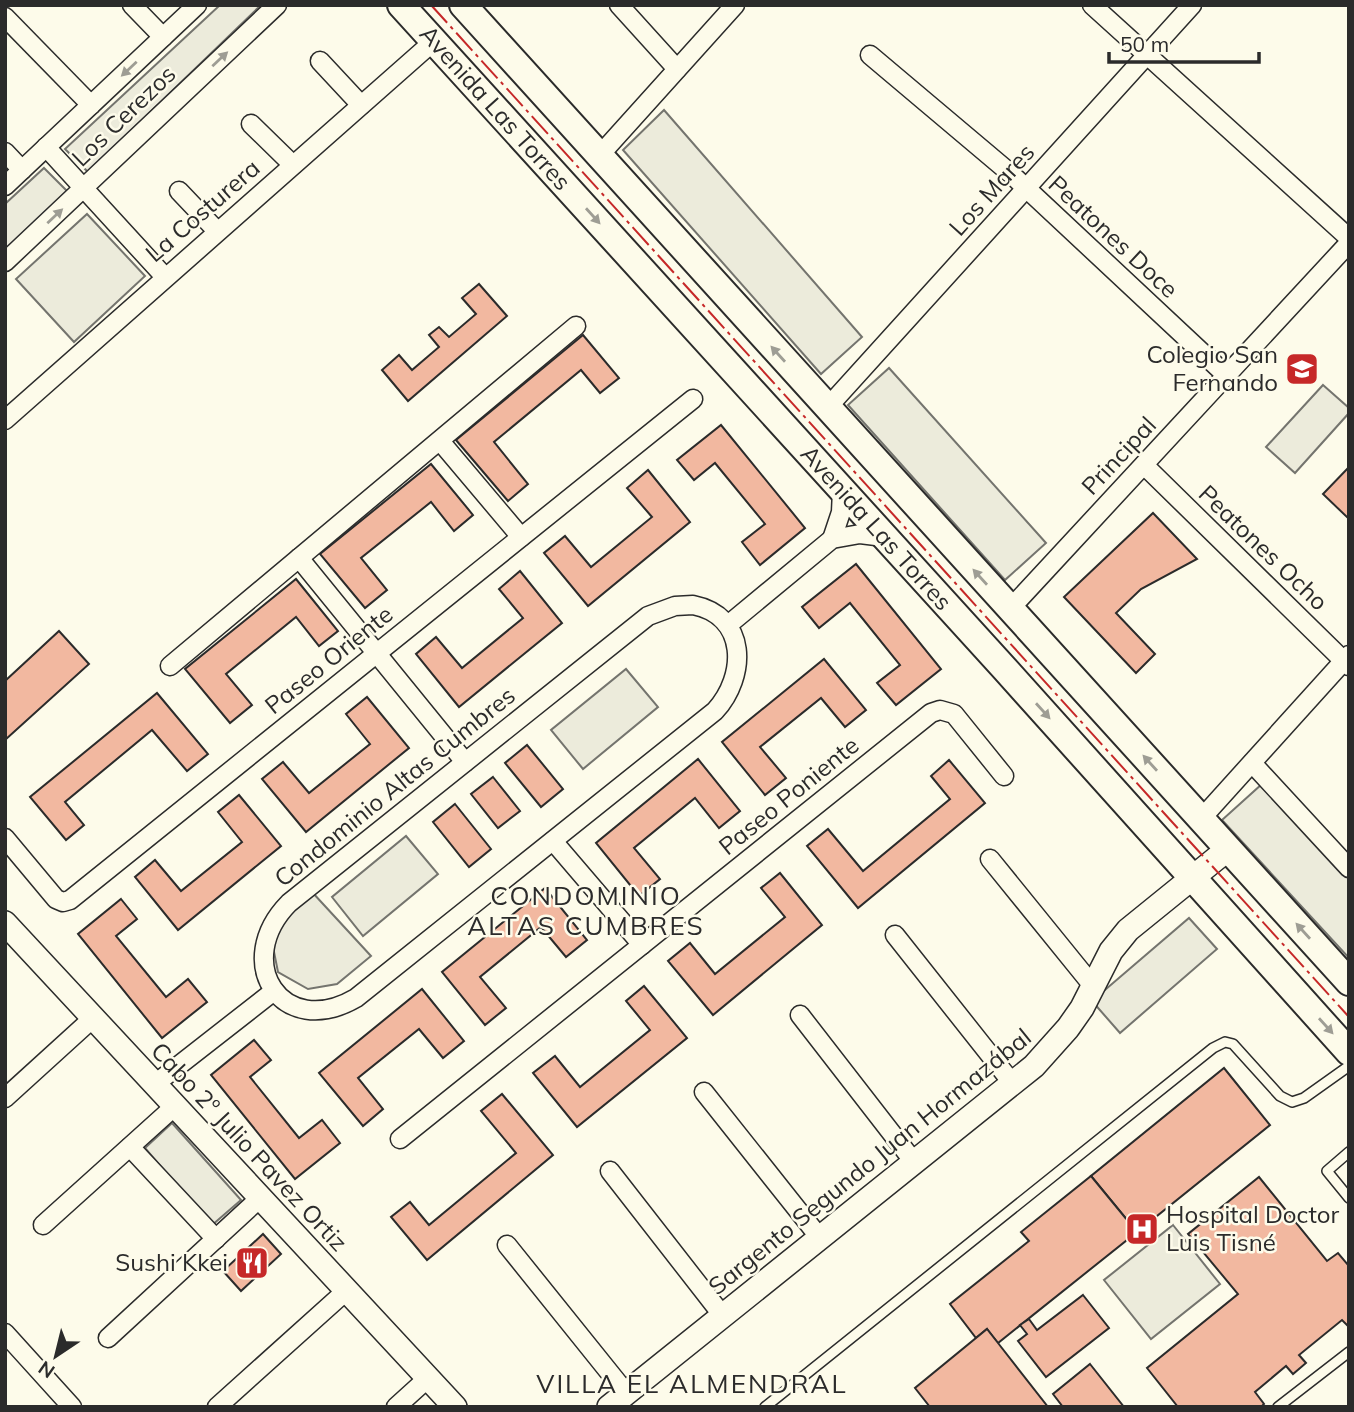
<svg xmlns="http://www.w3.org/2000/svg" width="1354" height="1412" viewBox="0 0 1354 1412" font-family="Mulish,sans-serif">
<rect width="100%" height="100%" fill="#fdfbea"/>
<g fill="#ecebdb" stroke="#74746e" stroke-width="2">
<polygon points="220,5 261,5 88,172 65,149"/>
<polygon points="664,110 862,337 821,374 623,150"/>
<polygon points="44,168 69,193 5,252 5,204"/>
<polygon points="87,214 145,276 74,342 16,279"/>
<polygon points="889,368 1046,543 1005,580 848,405"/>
<polygon points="1323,385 1349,408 1349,413 1295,473 1266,447"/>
<polygon points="626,669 658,707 583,769 551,730"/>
<polygon points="1262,784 1349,879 1349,958 1222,820"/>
<polygon points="406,836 438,874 363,936 332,897"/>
<polygon points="312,892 371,956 337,984 308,989 278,972 272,942 285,917"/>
<polygon points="1189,918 1217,949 1120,1033 1092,1001"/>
<polygon points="172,1123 241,1200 211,1226 145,1148"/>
<polygon points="1173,1225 1220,1284 1151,1339 1104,1280"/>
</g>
<g fill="#f2b8a0" stroke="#2b2b2b" stroke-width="2">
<polygon points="479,284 507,316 408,401 382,370 399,355 412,370 439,347 429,335 439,327 449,337 476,314 462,298"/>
<polygon points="583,335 619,378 600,393 581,370 494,442 528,484 508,501 456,440"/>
<polygon points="721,425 805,528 760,565 742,542 765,524 715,463 694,480 677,460"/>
<polygon points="431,464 473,515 454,531 431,502 361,558 387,590 365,608 320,554"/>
<polygon points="1349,467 1349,519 1323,494"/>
<polygon points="648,470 690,522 588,606 544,553 565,536 591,567 652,517 627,488"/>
<polygon points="1153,513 1197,559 1141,589 1116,613 1155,654 1136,673 1064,597"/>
<polygon points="856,564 941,669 896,705 877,683 900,665 850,603 819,628 802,607"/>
<polygon points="520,571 562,623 459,707 416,654 436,637 462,668 523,618 499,589"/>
<polygon points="296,579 338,631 319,646 296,617 226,674 252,705 230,723 185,669"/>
<polygon points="59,631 89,664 5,740 5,681"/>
<polygon points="824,659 866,710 845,727 821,698 760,747 786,778 765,795 722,742"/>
<polygon points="157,693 208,754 187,771 152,730 65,802 84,825 66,840 30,797"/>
<polygon points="367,697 409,748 306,832 262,779 283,762 309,793 370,744 346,714"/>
<polygon points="527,745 563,789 541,807 505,763"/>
<polygon points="698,759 740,811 719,828 695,798 634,848 660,879 639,896 596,843"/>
<polygon points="949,760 985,803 858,908 807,846 828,829 863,871 950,799 931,776"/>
<polygon points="493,777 520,811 498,828 471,794"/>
<polygon points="239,795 281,846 178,930 135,877 155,860 181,891 242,842 218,812"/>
<polygon points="455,804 491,849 469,867 433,822"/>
<polygon points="780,873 822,925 713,1015 668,961 690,943 715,974 785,917 761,888"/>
<polygon points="545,888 587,940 566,957 541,927 480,977 506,1008 485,1025 442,972"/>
<polygon points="121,899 137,919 116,936 166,997 188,979 207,1002 162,1038 78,934"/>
<polygon points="644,986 687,1038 577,1127 533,1073 555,1056 580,1087 650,1030 626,1001"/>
<polygon points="422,989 464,1041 443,1058 419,1029 358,1078 383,1109 363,1126 319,1073"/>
<polygon points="254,1040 271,1060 250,1077 299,1138 322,1120 340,1143 295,1179 211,1075"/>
<polygon points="1224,1068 1270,1125 1137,1232 1091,1176"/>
<polygon points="502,1094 553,1155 427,1260 391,1217 410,1202 429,1225 516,1153 481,1111"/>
<polygon points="1091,1176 1137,1232 998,1343 987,1329 976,1338 950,1304 1029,1241 1021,1232"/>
<polygon points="1259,1177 1327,1261 1338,1253 1349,1266 1349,1327 1342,1320 1299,1355 1306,1363 1293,1374 1286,1366 1255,1392 1264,1404 1261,1407 1178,1407 1147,1368 1238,1294 1188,1234"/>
<polygon points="263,1234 281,1254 241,1291 223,1271"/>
<polygon points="1083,1295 1109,1328 1046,1377 1018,1341 1027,1334 1020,1325 1029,1319 1037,1330"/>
<polygon points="987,1329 998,1343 1048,1407 930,1407 915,1388"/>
<polygon points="1090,1364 1124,1407 1063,1407 1053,1394"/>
</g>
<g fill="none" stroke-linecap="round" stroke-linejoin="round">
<defs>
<g id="service">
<polyline points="1349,1152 1327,1171 1349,1198"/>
<polyline points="765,1407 1213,1048 1225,1042 1233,1044 1280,1096 1292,1102 1304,1098 1349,1066"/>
<polyline points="1278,1407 1349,1352"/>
</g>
<g id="minor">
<polyline points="132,5 163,37"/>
<polyline points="619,5 677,69"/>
<polyline points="1092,5 1349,238"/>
<polyline points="5,17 91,105"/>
<polyline points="870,55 1010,173 1226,375"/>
<polyline points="320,61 361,105"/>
<polyline points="251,124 293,165"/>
<polyline points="46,147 165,277"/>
<polyline points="5,152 22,170"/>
<polyline points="599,156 735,5"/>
<polyline points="5,186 197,5"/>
<polyline points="179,191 217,231"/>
<polyline points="5,262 277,5"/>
<polyline points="827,408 1192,5"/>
<polyline points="5,420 434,41"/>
<polyline points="440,441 521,537"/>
<polyline points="1144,465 1349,666"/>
<polyline points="832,539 841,512 842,491"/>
<polyline points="299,558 465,762"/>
<path d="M 693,605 C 748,616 747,676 715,711 L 356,998 C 282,1041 231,962 289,903 L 648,616 L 675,606 Z"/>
<polyline points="1010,609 1349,243"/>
<polyline points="728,625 832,539 860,534 884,537"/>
<polyline points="170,666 576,326"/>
<polyline points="1252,763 1349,868"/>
<polyline points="1201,819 1349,655"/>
<polyline points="5,838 56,899 63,902 70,900 693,399"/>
<polyline points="553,841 642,945"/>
<polyline points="990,859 1093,986"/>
<polyline points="895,935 1013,1084"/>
<polyline points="800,1015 914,1162"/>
<polyline points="155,1084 274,991"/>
<polyline points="704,1092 820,1238"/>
<polyline points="5,1098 93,1018"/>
<polyline points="400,1139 931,713 940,710 954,714 1004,776"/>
<polyline points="130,1147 216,1239"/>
<polyline points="610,1171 723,1316"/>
<polyline points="43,1225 175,1106"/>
<polyline points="507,1245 626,1393"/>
<polyline points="5,1333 72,1407"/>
<polyline points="108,1338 260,1198"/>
<polyline points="217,1407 346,1291"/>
<polyline points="396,1407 428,1378"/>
</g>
<g id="tertiary">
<polyline points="5,923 455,1407"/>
<polyline points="609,1407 1034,1066 1068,1028 1082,1008 1111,951 1128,930 1228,849"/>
</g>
<g id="secondary">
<polyline points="401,5 1005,669 1349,1052"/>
<polyline points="463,5 1349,982"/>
</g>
</defs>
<use href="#service" stroke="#2b2b2b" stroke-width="12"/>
<use href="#minor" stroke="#2b2b2b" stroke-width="21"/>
<use href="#tertiary" stroke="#2b2b2b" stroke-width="26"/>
<use href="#secondary" stroke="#2b2b2b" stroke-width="30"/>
<use href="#service" stroke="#fdfbea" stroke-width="9"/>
<use href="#minor" stroke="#fdfbea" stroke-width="18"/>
<use href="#tertiary" stroke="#fdfbea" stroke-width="23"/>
<use href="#secondary" stroke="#fdfbea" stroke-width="26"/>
<polyline stroke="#c62828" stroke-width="2" stroke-dasharray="24 5 3.5 5" stroke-linecap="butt" points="431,5 1349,1017"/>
</g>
<defs><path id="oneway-solid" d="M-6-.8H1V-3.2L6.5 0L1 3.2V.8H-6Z" transform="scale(1.75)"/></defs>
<g fill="#9e9d94">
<use href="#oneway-solid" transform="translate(220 59) rotate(-43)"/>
<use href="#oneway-solid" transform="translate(129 69) rotate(137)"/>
<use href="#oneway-solid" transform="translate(55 216) rotate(-43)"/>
<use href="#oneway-solid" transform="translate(593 216) rotate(48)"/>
<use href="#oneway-solid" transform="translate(778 354) rotate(-132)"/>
<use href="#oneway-solid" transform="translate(980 577) rotate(-132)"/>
<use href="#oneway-solid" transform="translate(1043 711) rotate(48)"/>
<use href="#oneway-solid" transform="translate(1150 763) rotate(-132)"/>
<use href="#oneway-solid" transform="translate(1303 931) rotate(-132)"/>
<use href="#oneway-solid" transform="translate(1326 1026) rotate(48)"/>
</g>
<defs>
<symbol id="school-square" viewBox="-11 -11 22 22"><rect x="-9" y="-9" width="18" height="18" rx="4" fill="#c62828" stroke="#fdfbea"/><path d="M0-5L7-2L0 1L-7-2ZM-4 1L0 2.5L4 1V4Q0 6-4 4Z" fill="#fff"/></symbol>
<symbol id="hospital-square" viewBox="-11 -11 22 22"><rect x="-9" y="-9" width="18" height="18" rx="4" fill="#c62828" stroke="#fdfbea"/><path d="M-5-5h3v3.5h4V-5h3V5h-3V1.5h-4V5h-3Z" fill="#fff"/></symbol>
<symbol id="restaurant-square" viewBox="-11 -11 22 22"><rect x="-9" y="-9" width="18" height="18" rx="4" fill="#c62828" stroke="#fdfbea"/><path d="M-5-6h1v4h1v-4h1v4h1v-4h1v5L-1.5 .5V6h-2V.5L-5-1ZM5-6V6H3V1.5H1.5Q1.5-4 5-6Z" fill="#fff"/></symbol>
</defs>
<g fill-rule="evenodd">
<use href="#school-square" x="1283" y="350" width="38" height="38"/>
<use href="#hospital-square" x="1123" y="1210" width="38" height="38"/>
<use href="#restaurant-square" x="233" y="1244" width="38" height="38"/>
</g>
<g text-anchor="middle" stroke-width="5" stroke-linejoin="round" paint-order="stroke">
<g font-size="24" fill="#2b2b2b" stroke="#fdfbea">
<text transform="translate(495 108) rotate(48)" y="8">Avenida Las Torres</text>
<text transform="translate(124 116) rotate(-44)" y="8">Los Cerezos</text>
<text transform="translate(992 190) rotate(-48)" y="8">Los Mares</text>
<text transform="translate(203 211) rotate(-41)" y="8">La Costurera</text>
<text transform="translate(1113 237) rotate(43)" y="8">Peatones Doce</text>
<text transform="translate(1119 456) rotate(-47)" y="8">Principal</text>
<text transform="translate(876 528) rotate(48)" y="8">Avenida Las Torres</text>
<text transform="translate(1263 548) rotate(44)" y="8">Peatones Ocho</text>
<text transform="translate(329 660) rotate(-39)" y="8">Paseo Oriente</text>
<text transform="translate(395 787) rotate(-39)" y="8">Condominio Altas Cumbres</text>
<text transform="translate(789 796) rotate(-39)" y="8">Paseo Poniente</text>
<text transform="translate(249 1147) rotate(47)" y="8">Cabo 2º Julio Pavez Ortiz</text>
<text transform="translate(870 1162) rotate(-39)" y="8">Sargento Segundo Juan Hormazábal</text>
</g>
<g font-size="24" fill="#2b2b2b" stroke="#fdfbea" text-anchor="end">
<text x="1278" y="363">Colegio San<tspan x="1278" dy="28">Fernando</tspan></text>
<text x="1166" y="1223" text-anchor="start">Hospital Doctor<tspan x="1166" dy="28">Luis Tisné</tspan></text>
<text x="228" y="1271">Sushi Kkei</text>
</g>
<g font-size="26" letter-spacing="2" fill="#2b2b2b" stroke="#fdfbea">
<text x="586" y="905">CONDOMINIO<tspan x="586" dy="30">ALTAS CUMBRES</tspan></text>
<text x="692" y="1393">VILLA EL ALMENDRAL</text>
</g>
</g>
<rect width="1354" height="1412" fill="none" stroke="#2b2b2b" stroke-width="14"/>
<g transform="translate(56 1356) rotate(215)" stroke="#fdfbea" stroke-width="5" paint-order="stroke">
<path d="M0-5L12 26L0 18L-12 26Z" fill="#2b2b2b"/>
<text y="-10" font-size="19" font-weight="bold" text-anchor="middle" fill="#2b2b2b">N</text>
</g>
<path d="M1109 52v10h150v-10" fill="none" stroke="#2b2b2b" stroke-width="3.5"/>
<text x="1120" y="52" font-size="21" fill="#2b2b2b" stroke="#fdfbea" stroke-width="5" paint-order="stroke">50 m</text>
</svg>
